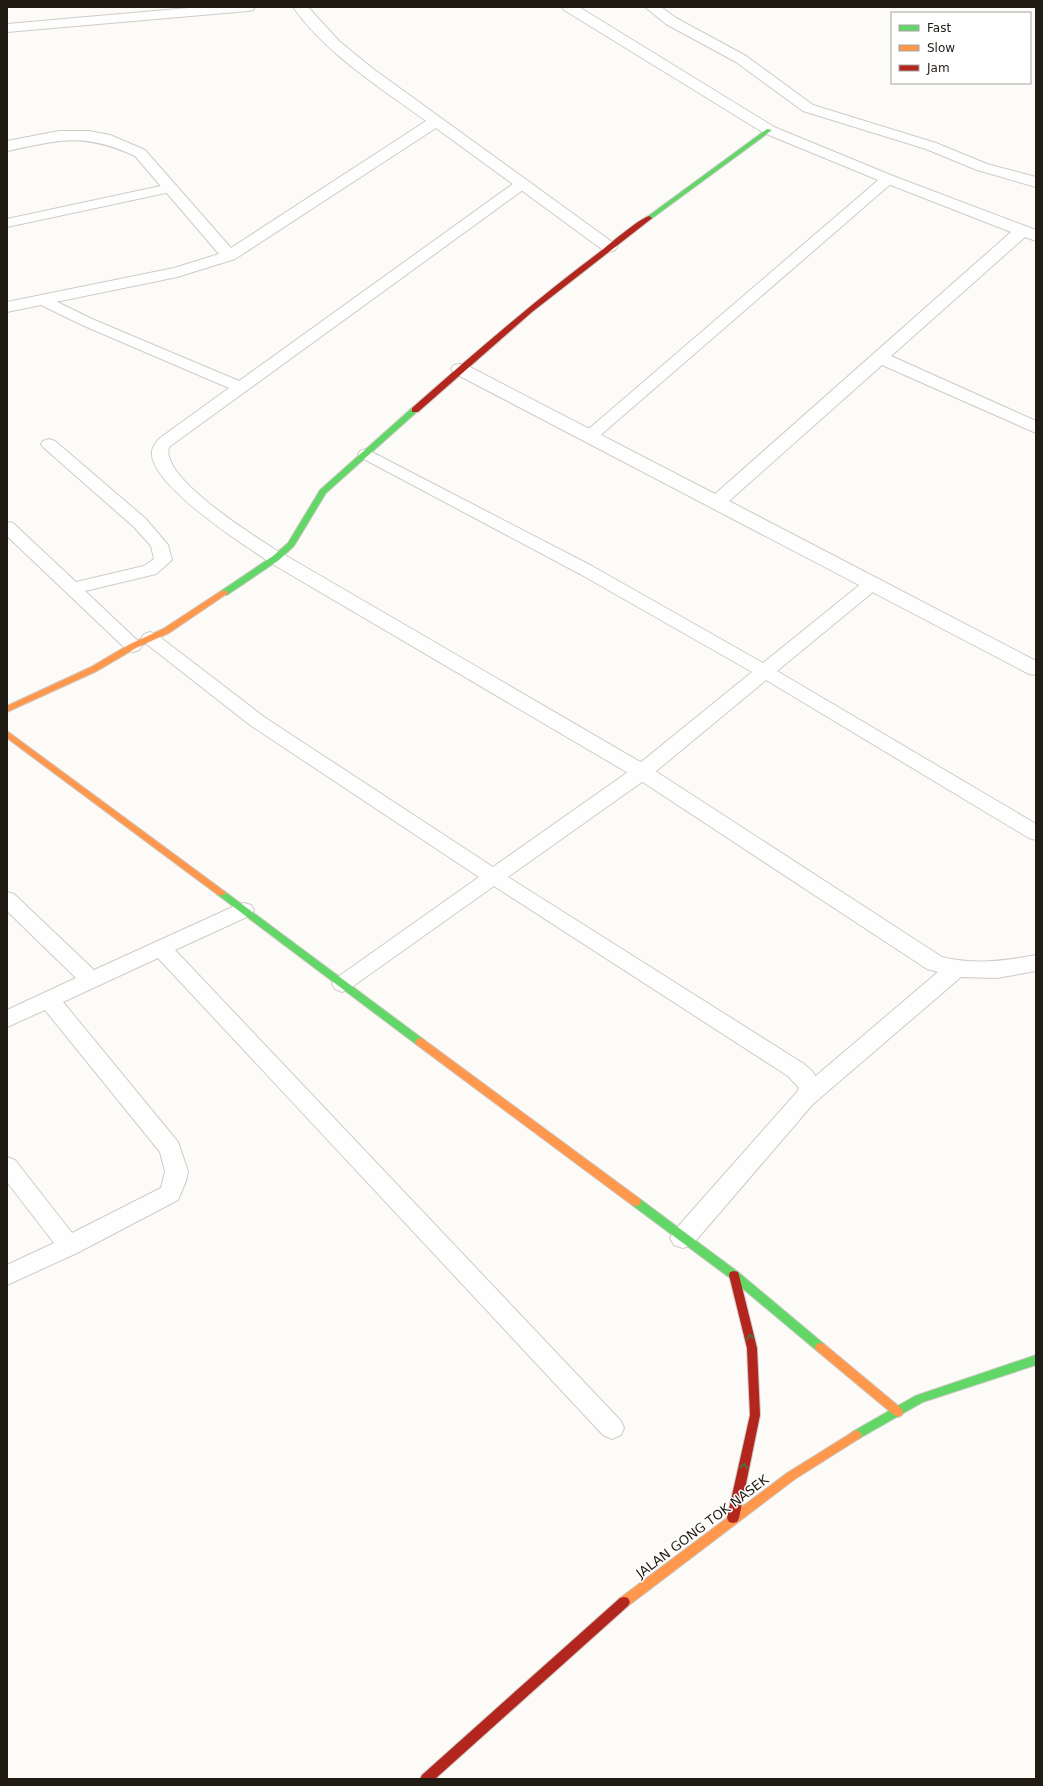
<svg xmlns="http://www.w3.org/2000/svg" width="1043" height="1786" viewBox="0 0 1043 1786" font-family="'DejaVu Sans',sans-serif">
<rect width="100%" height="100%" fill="#fdfbf8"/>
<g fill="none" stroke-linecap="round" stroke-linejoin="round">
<defs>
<g id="lane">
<polygon points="888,175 893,176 895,179 893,182 596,439 590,441 584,439 582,436 584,433 883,176"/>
<path d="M 522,180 L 527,181 L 529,184 L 527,187 L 169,447 C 159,478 259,539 282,554 L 285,558 L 282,562 C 278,563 275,564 270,562 C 262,558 254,551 247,547 C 225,532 148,480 152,451 C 153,446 157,441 160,438 L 229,388 L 82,325 L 37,303 L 34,300 L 37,297 L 47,297 L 92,319 L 239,381 L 517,181 Z"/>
<polygon points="170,184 175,185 177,188 175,191 7,227 7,219"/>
<polygon points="49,439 55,441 146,519 168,545 172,560 156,574 85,591 139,642 142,646 139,650 133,652 127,650 7,536 7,522 13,523 76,582 144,566 154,559 151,546 134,527 43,447 41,444 43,441"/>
<polygon points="366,449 592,566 763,663 867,579 873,578 879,579 882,583 879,587 777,671 1036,824 1036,840 1029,838 766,680 649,777 508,877 804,1064 813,1072 821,1088 813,1104 805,1106 797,1104 794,1098 799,1088 788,1076 494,886 349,989 342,992 335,989 332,984 335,979 479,877 250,725 144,642 141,638 144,634 150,632 156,634 264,717 493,867 635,767 752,672 580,574 360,457 358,454 360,451"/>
<polygon points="7,892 14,894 94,970 237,905 244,903 251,905 254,910 251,915 175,950 621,1421 624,1428 621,1435 612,1439 603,1435 158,958 63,1002 178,1142 188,1171 186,1181 178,1200 77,1253 7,1285 7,1265 54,1243 7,1182 7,1157 15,1160 72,1233 161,1188 165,1171 160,1152 45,1010 7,1027 7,1010 76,978 7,911"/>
</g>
<g id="street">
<polygon points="200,7 255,7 253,10 248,11 7,32 7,24"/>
<path d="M 293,7 L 308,7 L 339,41 L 372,68 L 615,244 L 617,247 L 615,250 L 609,252 L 603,250 L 436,128 L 235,259 L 177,277 L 7,312 L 7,302 L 174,268 L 219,254 L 135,156 C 83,132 61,140 7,151 L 7,141 L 59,131 L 89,131 L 110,135 L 145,150 L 231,248 L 426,121 C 381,88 325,53 293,7 Z"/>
<polygon points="562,7 579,7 774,127 893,176 1036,230 1036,241 1025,237 891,356 1036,421 1036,433 882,365 729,501 1036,661 1036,675 1029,674 454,373 451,369 454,365 460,364 466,365 715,494 1011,232 883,182 764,133 564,10"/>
<polygon points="645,7 661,7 676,18 746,56 813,105 936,143 987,164 1036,177 1036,187 977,170 926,149 803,111 736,62 666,24"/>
<path d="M 276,552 L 283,554 L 649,767 L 942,957 C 974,965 1004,961 1036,955 L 1036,971 L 997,978 L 961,977 L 813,1104 L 692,1245 L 683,1248 L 674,1245 L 670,1238 L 674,1231 L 797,1092 L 938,972 L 927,969 L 635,777 L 269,562 L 267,558 L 269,554 Z"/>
</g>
<g id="fast">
<polygon points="767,129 772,130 651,219 647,219 647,217"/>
<polygon points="412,408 418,408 419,410 326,493 294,546 279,560 227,595 221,595 220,593 221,591 273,556 288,543 320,490"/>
<polygon points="221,890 224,891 423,1039 425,1042 423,1045 417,1045 218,895 216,893 218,891"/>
<polygon points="636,1198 640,1199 738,1272 824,1344 825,1347 824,1350 820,1351 816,1350 730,1278 632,1205 631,1202 632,1199"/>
<polygon points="1036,1355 1036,1365 923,1402 860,1438 856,1440 852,1438 850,1435 852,1432 915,1396"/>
</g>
<g id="slow">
<polygon points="221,591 227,591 228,593 169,633 136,648 97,671 7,712 7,706 91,667 130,644 163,629"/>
<polygon points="7,731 224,891 226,893 224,895 218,895 7,738"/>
<polygon points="420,1038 423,1039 640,1199 641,1202 640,1205 636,1206 632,1205 417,1045 415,1042 417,1039"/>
<polygon points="820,1343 824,1344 902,1409 903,1412 902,1415 898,1417 894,1415 816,1350 815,1347 816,1344"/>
<polygon points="856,1430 860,1432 862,1435 860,1438 795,1479 628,1606 624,1607 620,1606 618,1602 620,1598 787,1473"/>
</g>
<g id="jam">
<path d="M 649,216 L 652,218 L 651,219 L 532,312 L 418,412 L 412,412 L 412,408 C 472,355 533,302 597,254 C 609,245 637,220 649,216 Z"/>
<polygon points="734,1271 738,1272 739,1275 757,1348 760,1415 739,1518 737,1522 733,1523 729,1522 727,1518 750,1415 747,1348 729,1275 730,1272"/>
<polygon points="624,1597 628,1598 630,1602 628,1606 435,1779 420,1779 422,1775 620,1598"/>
</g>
</defs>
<use href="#lane" stroke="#cfccc7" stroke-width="2"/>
<use href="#street" stroke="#cfccc7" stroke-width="2"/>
<use href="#fast" stroke="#cfccc7" stroke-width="2"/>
<use href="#slow" stroke="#cfccc7" stroke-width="2"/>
<use href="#jam" stroke="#cfccc7" stroke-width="2"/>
<use href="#lane" fill="#fffefe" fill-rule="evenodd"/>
<use href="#street" fill="#fffefe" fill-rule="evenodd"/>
<use href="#fast" fill="#63d668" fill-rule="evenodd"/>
<use href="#slow" fill="#ff974d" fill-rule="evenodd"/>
<use href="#jam" fill="#b3261e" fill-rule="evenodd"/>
</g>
<defs><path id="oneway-chevron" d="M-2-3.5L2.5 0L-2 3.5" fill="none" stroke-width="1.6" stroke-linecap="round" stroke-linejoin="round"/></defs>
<g stroke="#42793e">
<use href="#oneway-chevron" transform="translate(750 1337) rotate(-104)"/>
<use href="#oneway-chevron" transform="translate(744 1466) rotate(-78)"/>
</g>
<g text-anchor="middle" stroke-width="3" stroke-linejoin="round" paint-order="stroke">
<g font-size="13" fill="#201c14" stroke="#fff">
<text transform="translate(702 1526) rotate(-37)" y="5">JALAN GONG TOK NASEK</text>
</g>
</g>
<rect width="1043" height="1786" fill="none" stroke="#201c14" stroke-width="16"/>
<rect x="891" y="12" width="140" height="72" fill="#ffffff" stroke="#a6a4a1"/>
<rect x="899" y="25" width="20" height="6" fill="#63d668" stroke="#a6a4a1"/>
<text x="927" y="32" font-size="12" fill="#201c14">Fast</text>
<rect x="899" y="45" width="20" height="6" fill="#ff974d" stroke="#a6a4a1"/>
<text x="927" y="52" font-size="12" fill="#201c14">Slow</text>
<rect x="899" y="65" width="20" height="6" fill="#b3261e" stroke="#a6a4a1"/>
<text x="927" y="72" font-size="12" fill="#201c14">Jam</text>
</svg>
